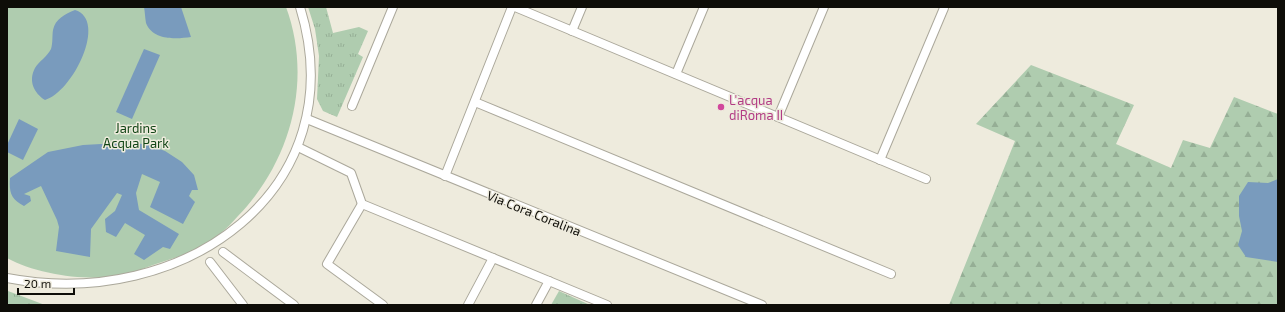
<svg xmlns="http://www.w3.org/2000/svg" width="1285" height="312" viewBox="0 0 1285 312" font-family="'Exo 2',sans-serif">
<defs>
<pattern id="grass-tufts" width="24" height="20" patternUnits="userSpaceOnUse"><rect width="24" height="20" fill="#afccaf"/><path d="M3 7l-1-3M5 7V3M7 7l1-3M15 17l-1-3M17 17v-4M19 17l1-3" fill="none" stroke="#95ae95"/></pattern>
<pattern id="forest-firs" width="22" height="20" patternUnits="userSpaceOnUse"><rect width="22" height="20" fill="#afccaf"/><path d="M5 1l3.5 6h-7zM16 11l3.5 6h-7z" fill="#95ae95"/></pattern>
</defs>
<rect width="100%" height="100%" fill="#eeebdd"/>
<g fill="url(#grass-tufts)">
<polygon points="308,7 326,7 333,33 359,27 368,31 358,54 363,57 337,117 323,111 317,99 319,56 315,29"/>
<polygon points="8,291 45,305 10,305 7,303"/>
<polygon points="559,291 590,305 551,305"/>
</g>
<polygon fill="url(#forest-firs)" points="1031,65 1134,105 1116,144 1171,168 1183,140 1210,148 1234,97 1278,114 1278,305 949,305 1015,141 976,124"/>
<path fill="#afccaf" d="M 7,7 L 286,7 C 313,80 291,161 238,216 C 227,229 212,242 196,250 C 183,256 167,260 153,265 C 144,268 134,273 125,275 C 90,282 38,275 7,258 Z"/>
<g fill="#799bbd">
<path d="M 144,7 L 181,7 L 191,37 C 177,39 153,41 146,23 C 145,18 145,12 144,7 Z"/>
<path d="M 75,10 C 108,20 73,92 45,100 C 34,93 28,81 35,68 C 39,61 47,57 51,49 C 53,43 52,36 53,30 C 55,19 65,14 75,10 Z"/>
<polygon points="144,49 160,55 132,119 116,112"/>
<polygon points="19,119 38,129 23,160 7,152 7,145"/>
<path d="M 119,143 L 146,144 L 165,151 L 182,162 L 194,175 L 198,190 L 192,190 L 189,196 L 195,202 L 183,224 L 150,207 L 160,182 L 142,174 L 136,193 L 139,210 L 179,234 L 170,249 L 163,247 L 144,260 L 134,254 L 145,235 L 125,223 L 116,237 L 106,232 L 105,219 L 115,211 L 122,195 L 117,193 L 91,229 L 90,257 L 56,251 L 59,227 L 57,220 L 41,186 L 24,194 L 30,196 L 31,201 L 24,206 C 11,199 9,193 10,178 L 48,152 L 83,145 Z"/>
<polygon points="1278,179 1278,262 1246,257 1238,245 1242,231 1239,216 1239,196 1248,182 1268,183"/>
</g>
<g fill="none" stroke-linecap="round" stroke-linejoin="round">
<defs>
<g id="service">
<polyline points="515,7 926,179"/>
<polyline points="572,31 582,7"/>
<polyline points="676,74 704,7"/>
<polyline points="475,102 891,274"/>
<polyline points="352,106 393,7"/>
<polyline points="778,117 824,7"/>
<polyline points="307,119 762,305"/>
<polyline points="300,148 351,173 362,204 607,305"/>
<polyline points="880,160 944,8"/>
<polyline points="445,176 512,7"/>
<polyline points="362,204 327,264 383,305"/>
<polyline points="223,252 294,305"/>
<polyline points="210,262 243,305"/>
<path d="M 7,278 C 184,312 356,189 300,7"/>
<polyline points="468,305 493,258"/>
<polyline points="536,305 549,281"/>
</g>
</defs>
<use href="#service" stroke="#aba89b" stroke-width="10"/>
<use href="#service" stroke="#fff" stroke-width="8"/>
</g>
<circle fill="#d1479c" stroke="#eeebdd" stroke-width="1.5" cx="721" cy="107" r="4"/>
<g text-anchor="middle" stroke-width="3" stroke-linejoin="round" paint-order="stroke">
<g font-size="13" fill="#b23c85" stroke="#eeebdd" text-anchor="start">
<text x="729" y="105">L'acqua<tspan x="729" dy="15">diRoma II</tspan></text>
</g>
<g font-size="13" fill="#124516" stroke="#eeebdd">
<text x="136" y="133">Jardins<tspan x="136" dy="15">Acqua Park</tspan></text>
</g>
<g font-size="13" fill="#0e0d08" stroke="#eeebdd">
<text transform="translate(534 213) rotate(22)" y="5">Via Cora Coralina</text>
</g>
</g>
<rect width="1285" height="312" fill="none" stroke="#0e0d08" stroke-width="16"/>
<path d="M18 288v6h56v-6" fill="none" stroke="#0e0d08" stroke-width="2"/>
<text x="24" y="288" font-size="12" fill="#0e0d08" stroke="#eeebdd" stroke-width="3" paint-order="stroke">20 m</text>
</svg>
